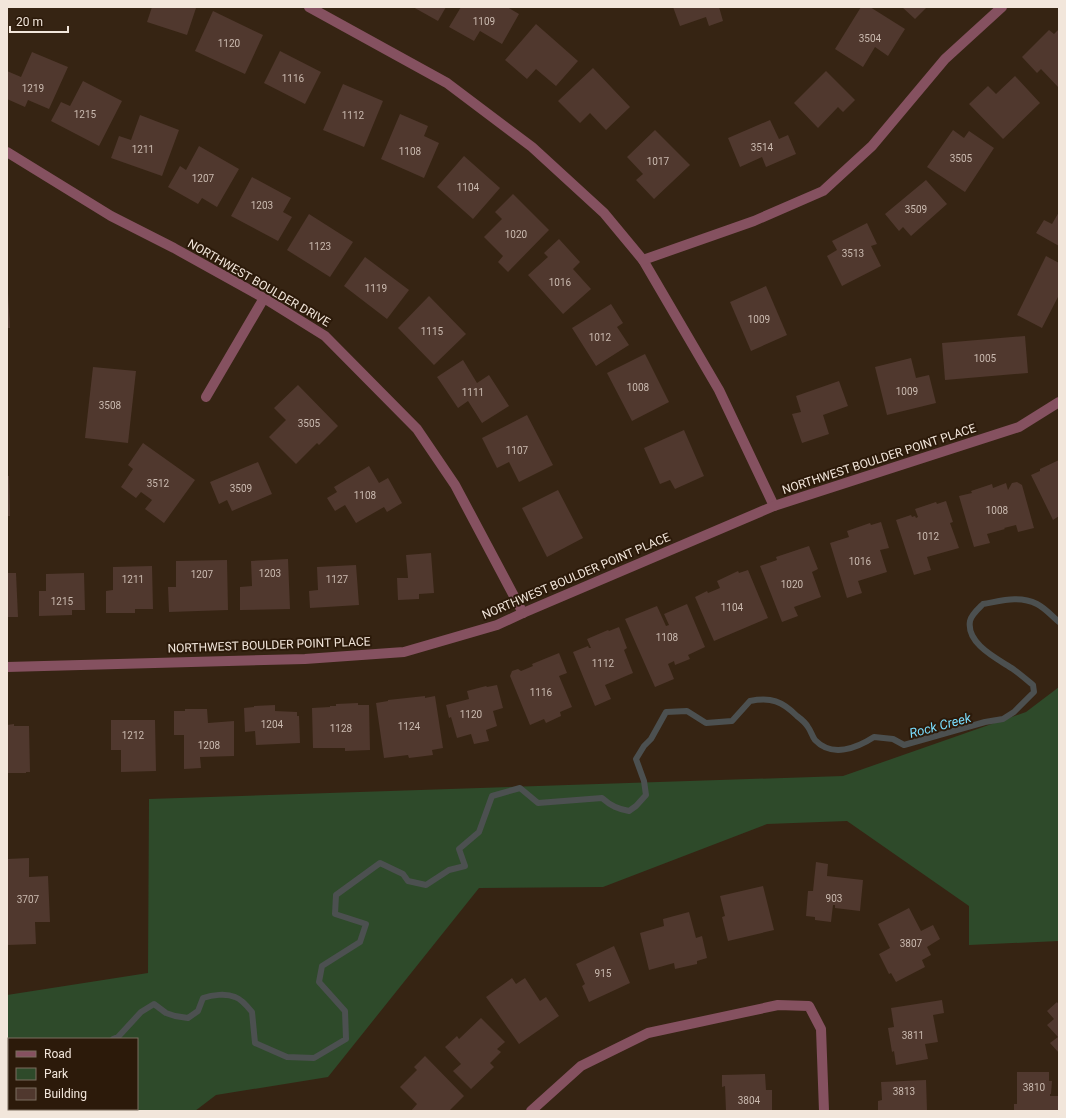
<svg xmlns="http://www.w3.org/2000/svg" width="1066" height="1118" viewBox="0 0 1066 1118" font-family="Roboto,sans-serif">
<rect width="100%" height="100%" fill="#362413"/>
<path fill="#2e4a2a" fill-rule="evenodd" d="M 1059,687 L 1059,941 L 969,945 L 969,906 L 847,821 L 767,824 L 603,887 L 479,888 L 328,1077 L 216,1095 L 195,1111 L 7,1111 L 7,995 L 148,973 L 149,799 L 843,776 L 1026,712 ZM 9,1039 L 137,1039 L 137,1109 L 9,1109 Z"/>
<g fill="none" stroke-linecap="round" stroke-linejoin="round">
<g stroke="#4c5050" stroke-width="6">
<path d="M 113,1039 L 118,1037 L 141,1012 L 154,1004 L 166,1013 L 175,1016 L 188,1018 L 198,1011 L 203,998 C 212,995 226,993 235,997 C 241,999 248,1007 252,1012 L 255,1043 L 287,1057 L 314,1058 L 346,1039 L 345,1011 L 319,982 L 322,966 L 360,942 L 366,924 L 335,914 L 336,895 L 380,863 L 403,874 L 408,881 L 426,885 L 449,870 L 465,866 L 459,849 L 479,832 L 492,796 L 520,788 L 538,803 L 602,798 C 611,806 618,809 629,811 L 636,806 L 646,795 L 644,781 L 636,759 L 644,746 L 651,739 L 666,712 L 687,711 L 706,723 L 732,721 L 750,701 C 771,697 782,701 797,716 C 801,719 805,722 808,727 C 811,731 812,736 815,740 C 832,758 857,748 874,737 L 893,739 L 904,745 L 985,722 L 1003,719 L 1014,712 L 1034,692 L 1033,685 C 1027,680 1020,674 1013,669 C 998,659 966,644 970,621 C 971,615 979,608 983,604 C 1001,601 1019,595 1037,604 C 1045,608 1052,616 1059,622"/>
<polyline points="42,1111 45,1109"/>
</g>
</g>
<g fill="#50382e">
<polygon points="152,7 191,7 196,8 187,35 147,22"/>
<polygon points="413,7 446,7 438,21"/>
<polygon points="461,7 507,7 519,14 502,44 480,31 474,41 449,27"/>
<polygon points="673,7 719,7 723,21 709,26 706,17 680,26"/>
<polygon points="861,7 870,7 905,29 888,56 875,47 863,67 835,49"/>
<polygon points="902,7 927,7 915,19"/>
<polygon points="213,11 263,35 245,74 195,51"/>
<polygon points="536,24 578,61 556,86 536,69 527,79 505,60"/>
<polygon points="1059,29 1059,88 1041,69 1037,73 1022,57 1049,30 1054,34"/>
<polygon points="280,51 321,72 305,104 264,83"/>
<polygon points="32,52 68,67 49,109 28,100 25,107 7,99 7,71 21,77"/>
<polygon points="593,68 630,107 606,130 590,113 580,123 558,101"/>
<polygon points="826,71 855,100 843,112 838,107 818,128 794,103"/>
<polygon points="1015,76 1040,103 1003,139 969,104 988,86 996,94"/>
<polygon points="83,81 122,101 99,146 51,121 61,102 70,106"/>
<polygon points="343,84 383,101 364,147 323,130"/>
<polygon points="400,114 428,126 424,136 439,143 424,178 381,159"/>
<polygon points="140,115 179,130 162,176 111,158 119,136 131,140"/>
<polygon points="770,120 779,139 788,135 796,154 766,167 762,157 740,167 728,138"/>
<polygon points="655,130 690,165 654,199 636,180 643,174 627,157"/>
<polygon points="953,130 964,138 969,131 994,148 965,192 927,167"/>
<polygon points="199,146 239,169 217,207 202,198 198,204 168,187 180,166 186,170"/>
<polygon points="464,156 500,188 473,219 437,187"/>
<polygon points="252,177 291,198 283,212 292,217 278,241 231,216"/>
<polygon points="926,180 947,204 911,236 903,227 899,231 885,214"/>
<polygon points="513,194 549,230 508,272 498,262 503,256 484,237 502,219 495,212"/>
<polygon points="1059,212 1059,246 1036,233 1044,220 1052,224"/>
<polygon points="309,214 353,242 330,277 287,250"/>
<polygon points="867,223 877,244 871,246 881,266 842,286 827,256 837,250 832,241"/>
<polygon points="559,239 580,262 573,269 591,289 563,314 528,275 548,257 544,253"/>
<polygon points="1046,256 1059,263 1059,295 1042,328 1017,315"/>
<polygon points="365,257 409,290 387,319 344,286"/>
<polygon points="766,286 787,335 751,351 730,302"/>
<polygon points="7,293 8,293 10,328 7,328"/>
<polygon points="429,296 466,334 434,365 398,328"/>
<polygon points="611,304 623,323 617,327 629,345 596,366 572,328"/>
<polygon points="1025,336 1028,373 945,380 942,343"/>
<polygon points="645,354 669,402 632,421 607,373"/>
<polygon points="911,358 916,378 929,375 936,403 887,415 875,367"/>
<polygon points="463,360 477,383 489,375 509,406 482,423 468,401 458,408 437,377"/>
<polygon points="93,367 136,371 128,443 85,438"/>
<polygon points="839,381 848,406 823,415 829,434 802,443 792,414 801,412 796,396"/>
<polygon points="298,385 338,426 319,445 317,443 296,464 269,437 286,420 274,408"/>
<polygon points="527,415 553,465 519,482 509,462 497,468 482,438"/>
<polygon points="684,430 704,476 675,489 670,480 660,484 644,448"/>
<polygon points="143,443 195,480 164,523 145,509 152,500 141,492 136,498 121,487 133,469 128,465"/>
<polygon points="1059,460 1059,516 1053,520 1031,475 1040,471 1040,469"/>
<polygon points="258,462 272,494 232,511 227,500 219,504 210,482"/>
<polygon points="369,466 379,483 388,478 402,503 387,512 384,507 356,523 345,505 335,511 327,498 337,492 334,487"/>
<polygon points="7,476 9,476 10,516 7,516"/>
<polygon points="1017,482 1022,485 1034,528 1018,532 1016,525 1004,528 1005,529 987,534 990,543 974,547 959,496 972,493 971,491 992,484 993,488 1006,483 1008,490 1012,483"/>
<polygon points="558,490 583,538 547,557 522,508"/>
<polygon points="946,501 953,522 950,523 959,548 927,557 931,570 914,575 896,520 911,515 912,517 915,516 916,518 918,517 915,509 936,502 937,504"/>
<polygon points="881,522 889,548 880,550 887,572 858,581 862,593 847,598 830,543 849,537 847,531 870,523 871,525"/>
<polygon points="809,546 818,569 812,572 821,597 794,607 798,616 782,622 760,566 777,560 776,557"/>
<polygon points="431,553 434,593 419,594 419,599 398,600 397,578 408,578 406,555"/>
<polygon points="288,559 290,609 240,610 240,587 252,586 251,561"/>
<polygon points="227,560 228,610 169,612 168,587 176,587 176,561"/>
<polygon points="356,565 359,605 310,608 309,591 318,590 317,567"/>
<polygon points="152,566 153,609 135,609 135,613 106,613 106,591 113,590 113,567"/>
<polygon points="748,570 768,618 714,641 695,597 707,591 708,593 720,588 717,581 738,571 739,573"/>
<polygon points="7,573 16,573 18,617 7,617"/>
<polygon points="84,573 85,610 72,610 72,615 39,616 39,591 46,591 46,574"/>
<polygon points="687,604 705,647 688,655 690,659 675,665 674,661 668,664 674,679 655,687 625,619 657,606 666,626 669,625 664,614"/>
<polygon points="619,627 627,648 624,650 633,673 605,685 611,699 595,706 573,652 588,646 589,648 591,648 587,639 608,630 609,631"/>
<polygon points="559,653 567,673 559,676 572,707 560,712 561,716 546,723 544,719 530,725 510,676 512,671 518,669 521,671 533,666 532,664"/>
<polygon points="497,685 503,708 493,711 497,726 486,730 489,741 474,744 471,734 457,738 451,717 449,718 446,705 469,699 467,691 486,686 487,687"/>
<polygon points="425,696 425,698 435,696 443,748 432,750 433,755 409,758 408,755 384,758 376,703 388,701 388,700"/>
<polygon points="358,703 358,705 369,705 370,750 345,751 345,748 313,748 312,708 330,707 330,706 336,706 336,704"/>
<polygon points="275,705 275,711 297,712 297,716 299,716 300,743 256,745 255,731 245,732 244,708 254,707 254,706"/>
<polygon points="185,709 207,709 208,723 234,721 234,756 200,757 201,768 184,769 184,735 174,735 174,711 185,711"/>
<polygon points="111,720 155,720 156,771 121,772 121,750 111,750"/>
<polygon points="14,724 14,726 29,726 30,772 26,772 26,773 7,773 7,725"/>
<polygon points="29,858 29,877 48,876 50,922 35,922 36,944 7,945 7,859"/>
<polygon points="816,862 828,864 827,876 863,880 860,911 835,908 835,905 833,905 831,922 815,920 815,917 806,916 808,891 813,891"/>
<polygon points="763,886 774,930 728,941 722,917 725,916 720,896"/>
<polygon points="909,908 921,931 933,925 940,939 927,947 931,955 922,960 925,967 896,982 891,973 889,974 879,954 890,948 878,924"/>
<polygon points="689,912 696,938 702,936 707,958 697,961 697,964 675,969 674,963 649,970 640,933 664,926 663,919"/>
<polygon points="614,946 630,983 589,1002 582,986 585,984 576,964"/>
<polygon points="512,978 516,984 525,978 540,1001 546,997 559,1016 519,1044 486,997"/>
<polygon points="942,1000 944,1013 933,1015 938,1042 925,1044 928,1059 896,1065 894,1051 892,1052 888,1028 894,1027 891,1008"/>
<polygon points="1057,1002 1059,1005 1059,1053 1050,1043 1058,1037 1047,1025 1054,1019 1047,1011"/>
<polygon points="481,1018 505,1042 497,1049 501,1052 490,1063 494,1067 471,1089 453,1071 461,1064 445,1047 457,1036 459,1039"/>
<polygon points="425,1056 464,1096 449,1111 411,1111 417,1104 400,1087 417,1070 414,1067"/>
<polygon points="1017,1072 1049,1072 1049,1081 1052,1081 1051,1094 1050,1094 1050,1096 1059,1096 1059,1111 1014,1111 1014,1104 1017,1104"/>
<polygon points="765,1074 766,1090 772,1090 772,1111 726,1111 725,1086 722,1087 722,1075"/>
<polygon points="926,1080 927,1111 878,1111 878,1101 882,1100 881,1082"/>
</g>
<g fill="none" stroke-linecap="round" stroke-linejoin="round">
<g stroke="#855160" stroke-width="10">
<polyline points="309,7 447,83 532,147 604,213 643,260 719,390 774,506"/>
<polyline points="7,152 111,216 174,248 264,298 325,336 417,429 455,485 523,613"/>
<polyline points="643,260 754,221 823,191 872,146 945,59 1002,7"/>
<polyline points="206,397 264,298"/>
<polyline points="7,667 305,659 404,652 497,625 523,613 774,506 1019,427 1059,402"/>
<polyline points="531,1111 581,1066 648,1033 778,1005 809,1006 821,1029 824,1111"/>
</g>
</g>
<g text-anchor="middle" stroke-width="4" stroke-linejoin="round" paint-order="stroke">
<g font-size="10" fill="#cabab0">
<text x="484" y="25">1109</text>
<text x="870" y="42">3504</text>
<text x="229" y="47">1120</text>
<text x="293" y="82">1116</text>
<text x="33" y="92">1219</text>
<text x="85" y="118">1215</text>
<text x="353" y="119">1112</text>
<text x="762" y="151">3514</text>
<text x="143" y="153">1211</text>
<text x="410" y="155">1108</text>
<text x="961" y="162">3505</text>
<text x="658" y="165">1017</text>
<text x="203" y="182">1207</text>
<text x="468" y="191">1104</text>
<text x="262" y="209">1203</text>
<text x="916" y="213">3509</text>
<text x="516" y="238">1020</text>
<text x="320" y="250">1123</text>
<text x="853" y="257">3513</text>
<text x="560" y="286">1016</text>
<text x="376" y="292">1119</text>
<text x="759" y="323">1009</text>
<text x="432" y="335">1115</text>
<text x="600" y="341">1012</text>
<text x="985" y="362">1005</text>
<text x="638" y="391">1008</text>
<text x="907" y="395">1009</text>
<text x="473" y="396">1111</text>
<text x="110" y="409">3508</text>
<text x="309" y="427">3505</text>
<text x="517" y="454">1107</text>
<text x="158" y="487">3512</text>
<text x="241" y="492">3509</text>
<text x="365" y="499">1108</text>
<text x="997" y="514">1008</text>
<text x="928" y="540">1012</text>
<text x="860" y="565">1016</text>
<text x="270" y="577">1203</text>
<text x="202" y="578">1207</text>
<text x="133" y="583">1211</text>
<text x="337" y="583">1127</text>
<text x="792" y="588">1020</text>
<text x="62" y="605">1215</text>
<text x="732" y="611">1104</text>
<text x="667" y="641">1108</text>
<text x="603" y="667">1112</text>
<text x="541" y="696">1116</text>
<text x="471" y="718">1120</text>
<text x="272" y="728">1204</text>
<text x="409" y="730">1124</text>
<text x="341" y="732">1128</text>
<text x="133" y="739">1212</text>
<text x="209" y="749">1208</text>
<text x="834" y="902">903</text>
<text x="28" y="903">3707</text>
<text x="911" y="947">3807</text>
<text x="603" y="977">915</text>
<text x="913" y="1039">3811</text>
<text x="1034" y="1091">3810</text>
<text x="904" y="1095">3813</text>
<text x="749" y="1104">3804</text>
</g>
<g font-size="12" fill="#f2e6db" stroke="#2c1a0a">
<text transform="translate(259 283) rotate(30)" y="4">NORTHWEST BOULDER DRIVE</text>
<text transform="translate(879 459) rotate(-18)" y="4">NORTHWEST BOULDER POINT PLACE</text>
<text transform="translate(576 576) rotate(-23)" y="4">NORTHWEST BOULDER POINT PLACE</text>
<text transform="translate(269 645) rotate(-2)" y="4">NORTHWEST BOULDER POINT PLACE</text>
</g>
<g font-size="13" font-style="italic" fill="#79ddfe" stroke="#2c1a0a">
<text transform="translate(940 725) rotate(-15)" y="5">Rock Creek</text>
</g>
</g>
<rect width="1066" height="1118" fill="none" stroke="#f2e6db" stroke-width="16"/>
<rect x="8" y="1038" width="130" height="72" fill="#2c1a0a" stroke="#7b6c5e"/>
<rect x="16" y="1051" width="20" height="6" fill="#855160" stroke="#7b6c5e"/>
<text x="44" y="1058" font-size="12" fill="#f2e6db">Road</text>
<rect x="16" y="1068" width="20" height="12" fill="#2e4a2a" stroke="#7b6c5e"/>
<text x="44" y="1078" font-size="12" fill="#f2e6db">Park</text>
<rect x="16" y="1088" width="20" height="12" fill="#50382e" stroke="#7b6c5e"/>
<text x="44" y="1098" font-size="12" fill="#f2e6db">Building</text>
<path d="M10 26v6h58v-6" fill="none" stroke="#f2e6db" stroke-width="2"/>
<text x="16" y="26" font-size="12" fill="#f2e6db" stroke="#2c1a0a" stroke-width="3" paint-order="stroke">20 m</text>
</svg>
